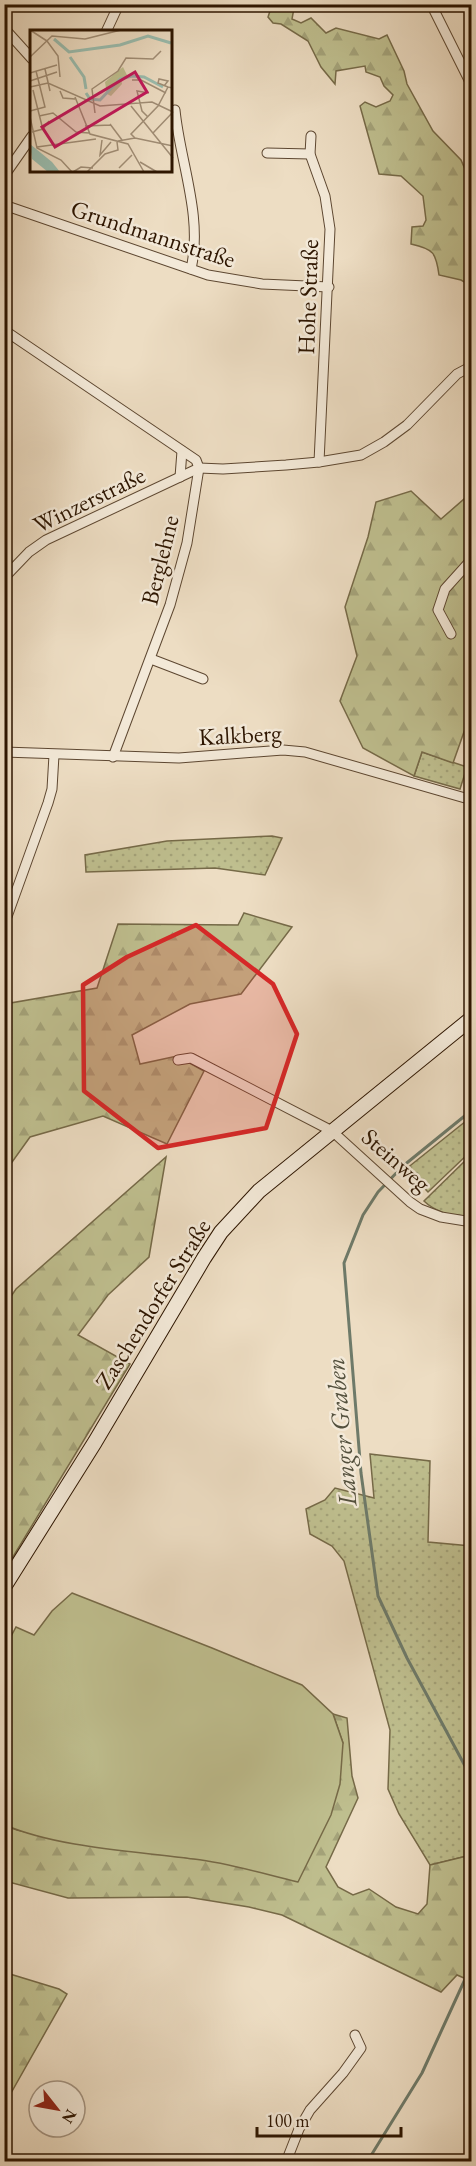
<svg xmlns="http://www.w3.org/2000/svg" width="476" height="2166" viewBox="0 0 476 2166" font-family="'EB Garamond',serif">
<defs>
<pattern id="grass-dots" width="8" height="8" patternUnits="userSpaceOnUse" patternTransform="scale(1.5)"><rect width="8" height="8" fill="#bfbf8f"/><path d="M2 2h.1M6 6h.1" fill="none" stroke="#a4a37a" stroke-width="1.8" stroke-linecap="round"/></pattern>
<pattern id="forest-firs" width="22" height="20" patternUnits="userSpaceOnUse" patternTransform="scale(1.5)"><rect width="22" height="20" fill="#bfbf8f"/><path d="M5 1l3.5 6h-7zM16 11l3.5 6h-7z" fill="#a4a37a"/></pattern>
</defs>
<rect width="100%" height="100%" fill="#edddc3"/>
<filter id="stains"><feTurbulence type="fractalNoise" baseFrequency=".00333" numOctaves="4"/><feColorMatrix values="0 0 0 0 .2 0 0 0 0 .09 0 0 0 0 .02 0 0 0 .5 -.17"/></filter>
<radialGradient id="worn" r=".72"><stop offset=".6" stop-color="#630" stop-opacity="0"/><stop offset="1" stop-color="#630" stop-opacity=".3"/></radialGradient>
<g fill="url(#grass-dots)" stroke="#766a48" stroke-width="1.5">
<polygon points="422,752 467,767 460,789 414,776"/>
<polygon points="272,836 282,838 265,875 215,868 86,872 85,855 167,841"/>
<polygon points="471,1117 471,1151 428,1192 406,1169"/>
<path d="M 471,1155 L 471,1219 C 456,1217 436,1213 424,1201 Z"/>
<polygon points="370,1454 430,1461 428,1542 471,1546 471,1855 430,1865 399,1814 388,1789 390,1730 344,1561 332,1546 310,1534 306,1509 325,1500 335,1488 374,1498"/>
</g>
<g fill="url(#forest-firs)" stroke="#766a48" stroke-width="1.5">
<path d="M 294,8 L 292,19 L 301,23 L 311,18 L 326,33 L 336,28 L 379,39 L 387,35 L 404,71 L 407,84 L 433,131 L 461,160 L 471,183 L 471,286 L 461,280 L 439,275 C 436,253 434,249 411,244 L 412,227 L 423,226 L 426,220 L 423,196 L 401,176 L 379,174 L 360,106 L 365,102 L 376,107 L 390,101 L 393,95 L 384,86 L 380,77 L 366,72 L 365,66 L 336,71 L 335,84 L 321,67 L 308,41 L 281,24 L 273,23 L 268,17 L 270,11 Z"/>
<polygon points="411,491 441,519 471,493 471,712 453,763 422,752 414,776 363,748 340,701 357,656 345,607 368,537 376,502"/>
<polygon points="244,913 292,927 241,994 190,1004 132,1035 140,1064 177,1056 204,1071 167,1144 103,1116 30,1137 5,1172 5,1004 97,988 118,924 238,925"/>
<polygon points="166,1157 149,1257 108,1295 78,1335 130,1364 5,1570 5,1305 16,1289"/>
<polygon points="333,1714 347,1718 352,1776 358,1798 326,1867 338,1887 353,1895 369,1889 396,1907 418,1914 427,1904 430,1865 471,1855 471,1981 457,1975 441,1992 282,1915 249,1907 187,1897 68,1898 5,1881 4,1825 17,1830 73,1843 197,1859 343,1743"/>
<polygon points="10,1974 59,1989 67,1994 11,2093 5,2097 4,2027 10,2004 5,2002 4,1976"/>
</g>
<path fill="#bfbf8f" stroke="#766a48" stroke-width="1.5" d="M 72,1593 L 212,1648 L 302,1685 L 333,1714 L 343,1743 L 340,1784 L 331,1815 L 298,1882 C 264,1874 229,1863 194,1859 C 135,1851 59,1848 5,1825 L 5,1643 L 8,1642 L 16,1627 L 34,1635 L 52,1611 Z"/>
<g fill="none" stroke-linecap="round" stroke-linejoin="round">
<g stroke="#6e7a69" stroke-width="3">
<polyline points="472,1110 403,1166 378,1192 363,1215 344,1263 361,1473 378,1596 407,1658 472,1779"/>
<polyline points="367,2162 422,2073 472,1964"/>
</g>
<defs>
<g id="street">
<polyline points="431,4 472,86"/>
<polyline points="4,28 32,59"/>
<polyline points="106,32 119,4"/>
<path d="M 175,110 C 180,162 203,216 191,269"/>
<polyline points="311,136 310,154 325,196 330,229 319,462"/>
<polyline points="267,153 310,154"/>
<polyline points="4,176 32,136"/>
<polyline points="4,205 208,275 262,284 329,287"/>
<polyline points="4,330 196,460 199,468"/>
<polyline points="199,468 223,469 286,465 319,462 361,455 384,442 407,425 457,374 472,366"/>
<polyline points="180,477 182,451"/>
<polyline points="4,578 29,552 46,540 199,468"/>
<polyline points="451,634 438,610 445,589 472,559"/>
<polyline points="151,659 203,679"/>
<polyline points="4,752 179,758 283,750 305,752 472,800"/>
<polyline points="113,757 170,605 187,543 199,468"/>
<polyline points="468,799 472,786"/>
<polyline points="4,925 48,803 52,789 54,755"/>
<polyline points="178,1060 191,1058 332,1131 410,1202 420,1209 441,1217 472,1222"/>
<polyline points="286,2162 299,2129 310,2110 343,2073 361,2048 355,2035"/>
</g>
<polyline id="secondary" points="4,1587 95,1442 204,1258 221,1232 259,1191 472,1018"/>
</defs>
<use href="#street" stroke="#5d4731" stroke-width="11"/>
<use href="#secondary" stroke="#2d1500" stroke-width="16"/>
<use href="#street" stroke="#f3e9d8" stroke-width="9"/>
<use href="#secondary" stroke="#f3e9d8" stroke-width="14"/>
</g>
<path fill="#d62828" fill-opacity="0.2" stroke="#d62828" stroke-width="4.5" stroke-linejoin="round" d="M 196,925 L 273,984 L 297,1034 L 266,1128 L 158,1148 L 84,1091 L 83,985 L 127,957 Z"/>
<g text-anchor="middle" stroke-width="5" stroke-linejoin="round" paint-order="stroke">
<g font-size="24" fill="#2d1500" stroke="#f3e9d8">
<text transform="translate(153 234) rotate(18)" y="8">Grundmannstraße</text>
<text transform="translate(308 297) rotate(-88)" y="8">Hohe Straße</text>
<text transform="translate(89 500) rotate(-26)" y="8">Winzerstraße</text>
<text transform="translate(160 560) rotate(-76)" y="8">Berglehne</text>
<text transform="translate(240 735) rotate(-3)" y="8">Kalkberg</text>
<text transform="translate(396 1160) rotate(41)" y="8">Steinweg</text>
<text transform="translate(153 1304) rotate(-58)" y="8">Zaschendorfer Straße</text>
</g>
<g font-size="26" font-style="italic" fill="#53503d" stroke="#f3e9d8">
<text transform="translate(341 1432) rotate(-95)" y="9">Langer Graben</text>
</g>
</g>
<g transform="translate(30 30)">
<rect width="142" height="142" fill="#edddc3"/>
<path d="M 93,37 L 98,47 L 91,48 L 92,54 L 81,66 L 77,64 L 75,52 Z" fill="#bfbf8f"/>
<path d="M 0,114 L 22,132 L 30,142 L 18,142 L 2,129 Z" fill="#9abdaf"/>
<path fill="none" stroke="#9abdaf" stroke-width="3" d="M 24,9 L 39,22 L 90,15 L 118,6 L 141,13M 40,27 L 54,47 L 56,59M 56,63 L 60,69 L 70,70 L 90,49 L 102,46 L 114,47 L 133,57M 0,119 L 24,142"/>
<path fill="none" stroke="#a08d75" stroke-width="1.5" d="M 0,0 L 17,11M 17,11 L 28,26 L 30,47M 0,27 L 22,6 L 55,9 L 91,0M 15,39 L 20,61M 0,43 L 27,35M 102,50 L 111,50 L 136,63M 0,51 L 27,42M 134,56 L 138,51 L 129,49 L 128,53 L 138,57M 0,57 L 18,53 L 70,76 L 122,72 L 143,82M 3,60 L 13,100M 30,61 L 33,68 L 45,69M 45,67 L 60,104 L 98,114 L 114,142M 101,76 L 143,128M 0,81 L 15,77 L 6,41M 65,83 L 62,59 L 88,41 L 96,28 L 123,29 L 131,21M 9,86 L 23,83 L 46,102 L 59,103M 0,87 L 7,118 L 31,130 L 42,142M 118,87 L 112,81 L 107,61 L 119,63M 80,94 L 92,110M 55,96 L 81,95M 2,102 L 13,99 L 19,91M 123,103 L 143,82M 105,108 L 101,104 L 128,76 L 138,57 L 143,58M 72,110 L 70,125 L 81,112M 88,111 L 105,108 L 143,116M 7,117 L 66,109M 110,132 L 127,142M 89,138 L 102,125M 43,142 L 51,137 L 63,138M 57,142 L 75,124 L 88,120 L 87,112"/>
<path fill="#c2185b" fill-opacity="0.15" stroke="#c2185b" stroke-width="3" d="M 105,42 L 117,62 L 25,117 L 12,97 Z"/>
<rect width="142" height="142" fill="none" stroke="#2d1500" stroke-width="3"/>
</g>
<rect width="476" height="2166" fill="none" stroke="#edddc3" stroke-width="24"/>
<rect x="6" y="6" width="464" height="2154" fill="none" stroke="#2d1500" stroke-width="3"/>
<rect x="12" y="12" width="452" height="2142" fill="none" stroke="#2d1500" stroke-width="1.5"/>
<g transform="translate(57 2109) rotate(121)"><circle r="28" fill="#f3e9d8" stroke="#a49482" stroke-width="1.5"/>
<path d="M0-4.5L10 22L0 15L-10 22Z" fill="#8f2418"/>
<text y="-9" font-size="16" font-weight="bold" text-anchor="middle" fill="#2d1500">N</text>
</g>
<path d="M257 2127v9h144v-9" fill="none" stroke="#2d1500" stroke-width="3"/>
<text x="266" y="2127" font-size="18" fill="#2d1500" stroke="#f3e9d8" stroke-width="4.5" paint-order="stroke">100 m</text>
<rect width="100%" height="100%" filter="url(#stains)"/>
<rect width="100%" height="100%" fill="url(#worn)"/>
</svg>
